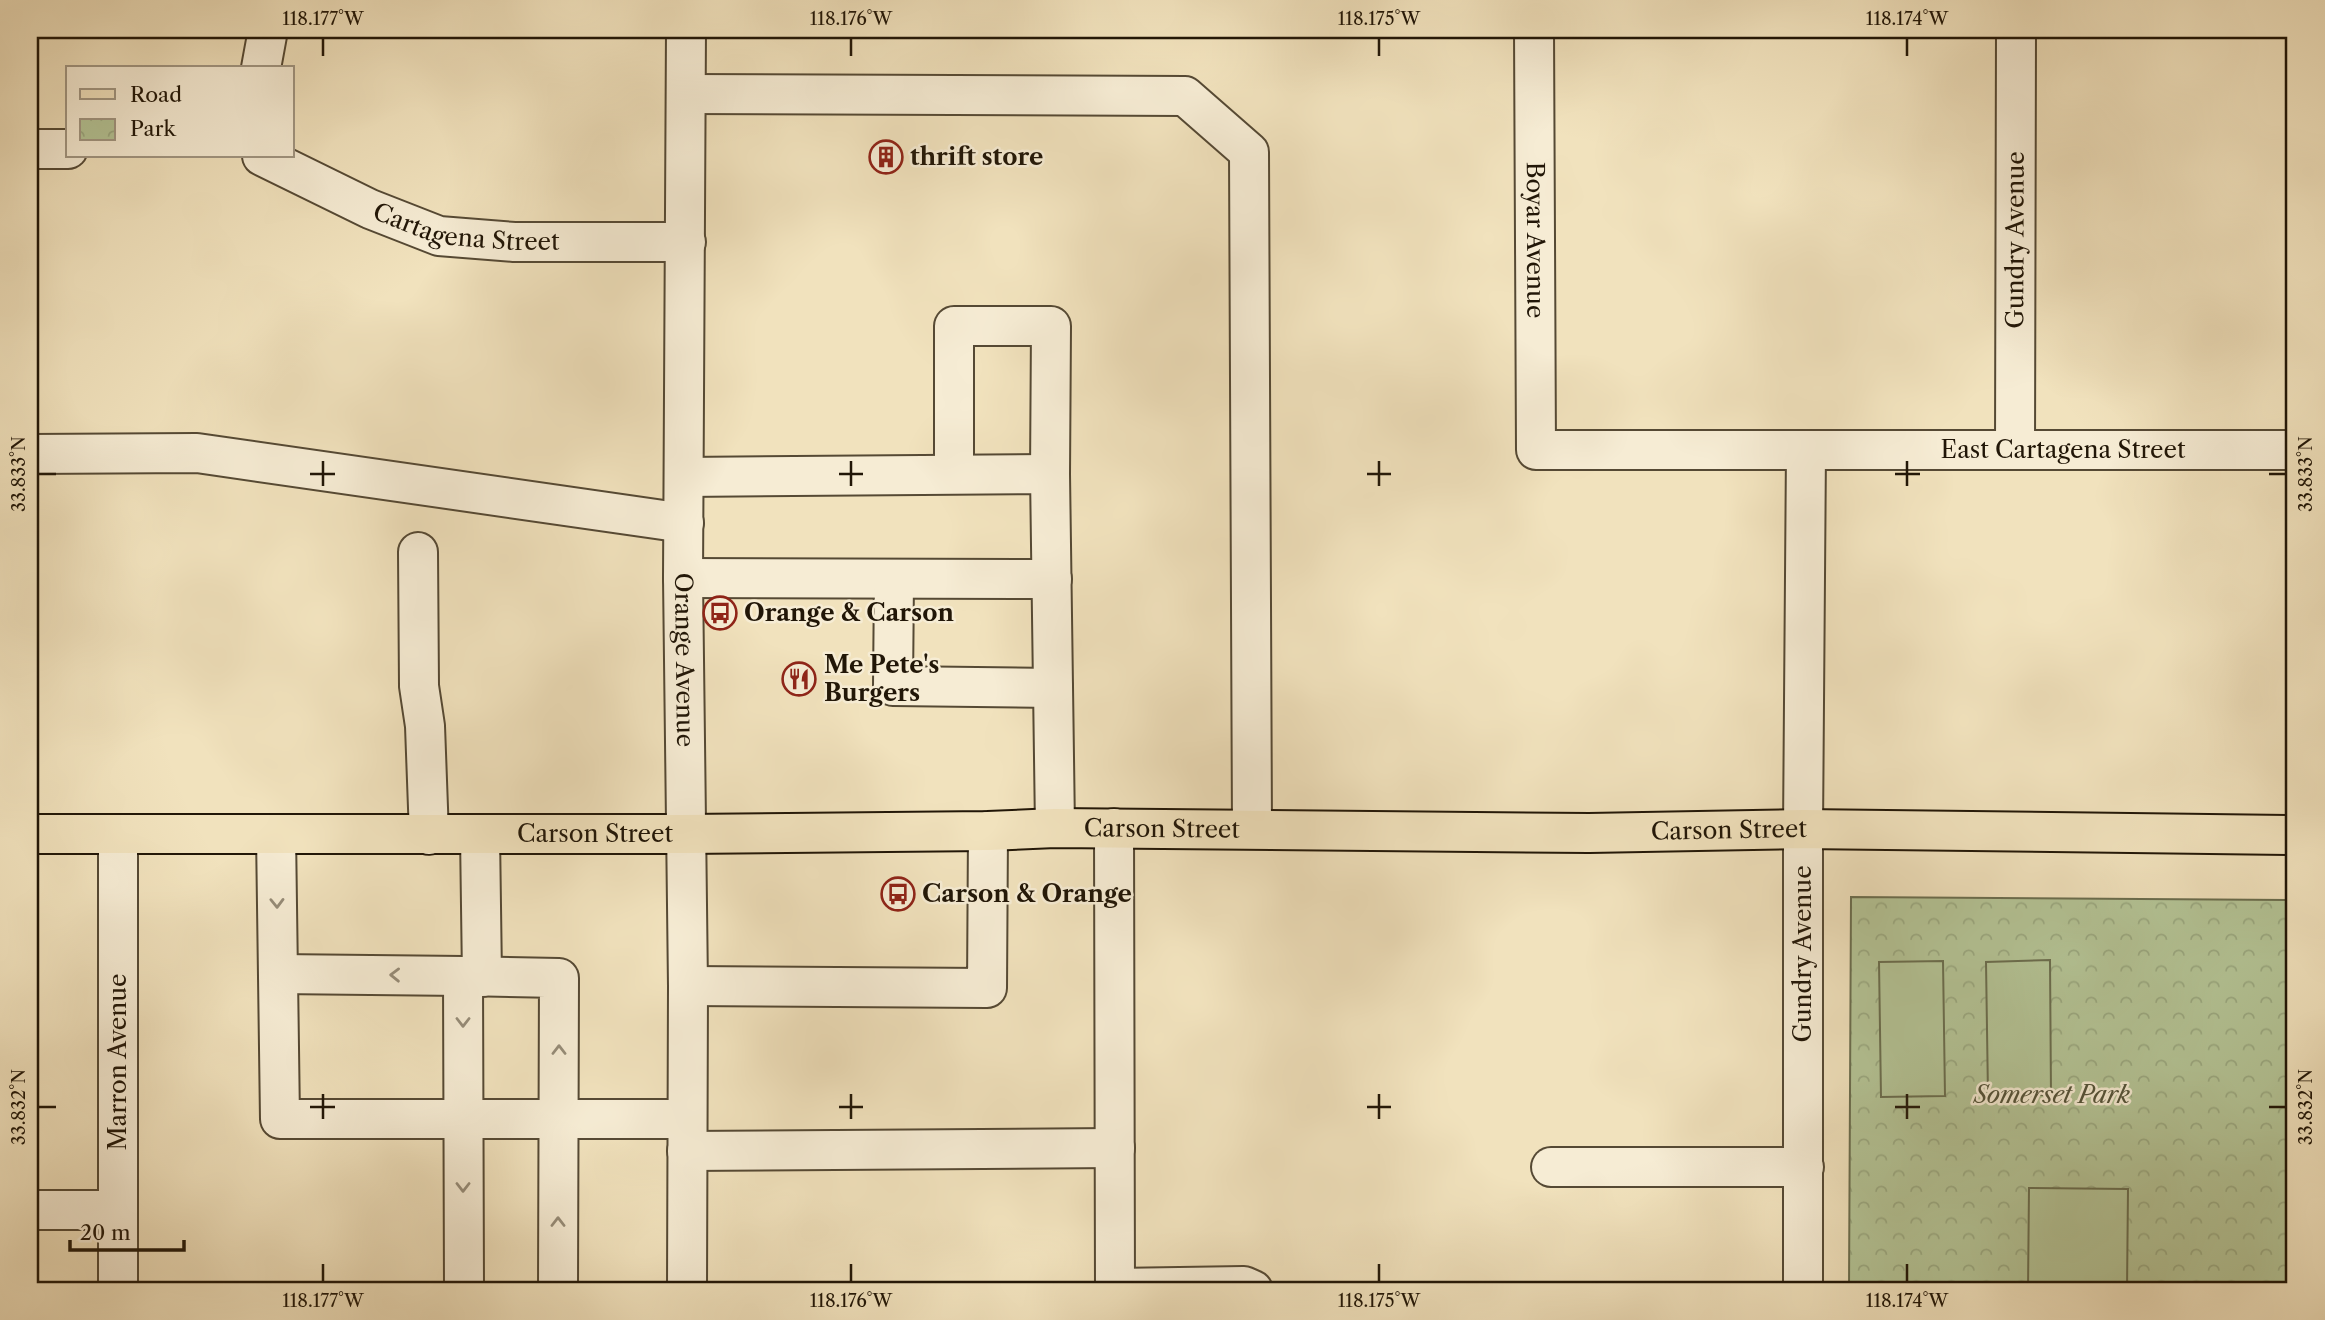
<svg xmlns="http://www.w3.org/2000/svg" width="2325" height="1320" viewBox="0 0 2325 1320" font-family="'Libre Caslon Text',serif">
<defs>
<pattern id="park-crowns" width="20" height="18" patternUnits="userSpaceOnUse" patternTransform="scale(1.75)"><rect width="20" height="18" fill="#b4c496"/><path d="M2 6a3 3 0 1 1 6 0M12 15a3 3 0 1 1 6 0" fill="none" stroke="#9aa880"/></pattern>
</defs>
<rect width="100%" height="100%" fill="#f1e2bd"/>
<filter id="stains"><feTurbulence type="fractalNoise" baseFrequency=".00286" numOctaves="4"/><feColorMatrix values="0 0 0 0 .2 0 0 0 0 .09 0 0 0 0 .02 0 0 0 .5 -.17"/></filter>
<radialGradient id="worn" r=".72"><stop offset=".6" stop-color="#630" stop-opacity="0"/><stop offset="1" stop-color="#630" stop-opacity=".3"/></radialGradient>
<polygon fill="url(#park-crowns)" stroke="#6a6d4e" stroke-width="2" points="1851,897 2295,900 2295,1290 1849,1290"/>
<g fill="#b4c496" stroke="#6a6d4e" stroke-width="2">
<polygon points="2050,960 2051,1095 1988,1096 1986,962"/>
<polygon points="1943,961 1945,1096 1881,1097 1879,962"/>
<polygon points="2029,1188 2128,1189 2127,1290 2028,1290"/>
</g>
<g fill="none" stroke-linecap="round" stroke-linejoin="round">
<defs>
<g id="minor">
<path id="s1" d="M 686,30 L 683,578 L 688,986 L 687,1290"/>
<path id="s2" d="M 1534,30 L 1536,450 L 2295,450"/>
<polyline points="261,68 268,30"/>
<polyline points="686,94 1185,96 1249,152 1252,829"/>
<polyline points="30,149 68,149"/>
<path id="s3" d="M 262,156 L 370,209 L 439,236 L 514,242 L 686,242"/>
<path id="s4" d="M 2015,450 L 2016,30"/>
<polyline points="30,454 197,453 684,523"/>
<polyline points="954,474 954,326 1051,326 1050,474"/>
<polyline points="684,477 1050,474 1055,828"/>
<polyline points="418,552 419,686 425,726 429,835"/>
<polyline points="683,578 1052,579"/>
<polyline points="894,579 893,686 1053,688"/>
<polyline points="1114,828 1115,1290"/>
<polyline points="276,834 280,1119 687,1119"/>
<polyline points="480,835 482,977"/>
<polyline points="278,974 463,976"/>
<polyline points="688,986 987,988 988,831"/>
<polyline points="687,1151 1115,1148"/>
<polyline points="1551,1167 1804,1167"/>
<polyline points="30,1210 117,1210"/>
<polyline points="1115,1288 1244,1286 1253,1290"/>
<polyline points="118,1290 118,834"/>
<polyline points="464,1290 463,976 559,978 558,1290"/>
<polyline points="1803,1290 1803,829 1806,450"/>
</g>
<g id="major">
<path id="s5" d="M 30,834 L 686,834 L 988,831 L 1055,828 L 1589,833 L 1803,829 L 2295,835"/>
</g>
</defs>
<use href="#minor" stroke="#554934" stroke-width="42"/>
<use href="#major" stroke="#211607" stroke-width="42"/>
<use href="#minor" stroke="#f6ecd4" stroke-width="38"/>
<use href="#major" stroke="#f1e2bd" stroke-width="38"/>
</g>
<defs><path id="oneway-chevron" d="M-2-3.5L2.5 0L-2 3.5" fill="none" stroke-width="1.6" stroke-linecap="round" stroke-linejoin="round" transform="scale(1.75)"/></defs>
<g stroke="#968c78">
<use href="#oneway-chevron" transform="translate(277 903) rotate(89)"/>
<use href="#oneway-chevron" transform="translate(395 975) rotate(-179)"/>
<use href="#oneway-chevron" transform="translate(463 1022) rotate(90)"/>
<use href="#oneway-chevron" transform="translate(559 1050) rotate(-90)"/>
<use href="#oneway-chevron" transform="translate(463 1187) rotate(90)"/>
<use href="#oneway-chevron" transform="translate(558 1222) rotate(-90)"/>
</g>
<path fill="none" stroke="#211607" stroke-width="2.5" d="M 323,38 L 323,56M 851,38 L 851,56M 1379,38 L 1379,56M 1907,38 L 1907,56M 323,461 L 323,486M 851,461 L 851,486M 1379,461 L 1379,486M 1907,461 L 1907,486M 38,474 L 56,474M 310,474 L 335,474M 839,474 L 863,474M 1367,474 L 1391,474M 1895,474 L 1920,474M 2269,474 L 2286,474M 323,1094 L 323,1119M 851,1094 L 851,1119M 1379,1094 L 1379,1119M 1907,1094 L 1907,1119M 38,1107 L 56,1107M 310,1107 L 335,1107M 839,1107 L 863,1107M 1367,1107 L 1391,1107M 1895,1107 L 1920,1107M 2269,1107 L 2286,1107M 323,1264 L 323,1282M 851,1264 L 851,1282M 1379,1264 L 1379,1282M 1907,1264 L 1907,1282"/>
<defs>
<symbol id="building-ring" viewBox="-11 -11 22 22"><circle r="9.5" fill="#f6ecd4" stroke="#8f2418" stroke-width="1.5"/><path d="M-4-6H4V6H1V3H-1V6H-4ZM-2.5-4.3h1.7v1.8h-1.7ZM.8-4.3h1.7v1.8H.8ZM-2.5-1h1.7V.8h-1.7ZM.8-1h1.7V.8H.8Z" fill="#8f2418"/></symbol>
<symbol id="bus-ring" viewBox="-11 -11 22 22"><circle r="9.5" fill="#f6ecd4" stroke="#8f2418" stroke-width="1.5"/><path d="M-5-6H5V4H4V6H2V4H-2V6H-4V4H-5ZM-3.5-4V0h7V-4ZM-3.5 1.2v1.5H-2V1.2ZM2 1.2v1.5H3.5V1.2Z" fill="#8f2418"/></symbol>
<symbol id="restaurant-ring" viewBox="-11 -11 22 22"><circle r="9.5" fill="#f6ecd4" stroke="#8f2418" stroke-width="1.5"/><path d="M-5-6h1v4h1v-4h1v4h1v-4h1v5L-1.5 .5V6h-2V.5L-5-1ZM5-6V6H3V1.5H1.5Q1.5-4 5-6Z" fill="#8f2418"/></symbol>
</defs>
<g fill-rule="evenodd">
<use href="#building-ring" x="867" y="138" width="38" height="38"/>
<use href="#bus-ring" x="701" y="594" width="38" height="38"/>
<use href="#restaurant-ring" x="780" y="660" width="38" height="38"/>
<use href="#bus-ring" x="879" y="875" width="38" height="38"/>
</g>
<g text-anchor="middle" stroke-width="5" stroke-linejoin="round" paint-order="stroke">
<g font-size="24" font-weight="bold" fill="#211607" stroke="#f6ecd4" text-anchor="start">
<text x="910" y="165">thrift store</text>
<text x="744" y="621">Orange &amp; Carson</text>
<text x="824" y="673">Me Pete's<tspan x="824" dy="28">Burgers</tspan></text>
<text x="922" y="902">Carson &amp; Orange</text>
</g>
<g font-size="24" fill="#211607" stroke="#f6ecd4">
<text dy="8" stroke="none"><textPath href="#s3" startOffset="220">Cartagena Street</textPath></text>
<text dy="8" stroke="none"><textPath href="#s2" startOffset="210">Boyar Avenue</textPath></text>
<text dy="8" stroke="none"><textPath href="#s4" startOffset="210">Gundry Avenue</textPath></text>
<text dy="8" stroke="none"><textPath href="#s2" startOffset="947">East Cartagena Street</textPath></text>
<text dy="8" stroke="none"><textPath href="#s1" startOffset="630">Orange Avenue</textPath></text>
<text dy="8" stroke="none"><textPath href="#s5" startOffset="1132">Carson Street</textPath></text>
<text dy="8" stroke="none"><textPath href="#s5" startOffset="1699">Carson Street</textPath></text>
<text dy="8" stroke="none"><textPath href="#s5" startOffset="565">Carson Street</textPath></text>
<text transform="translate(1803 954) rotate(-90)" y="8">Gundry Avenue</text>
<text transform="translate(118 1062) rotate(-90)" y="8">Marron Avenue</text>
</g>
<g font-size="24" font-style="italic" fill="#545339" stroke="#f6ecd4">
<text x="2052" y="1103">Somerset Park</text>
</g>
</g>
<rect width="2325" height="1320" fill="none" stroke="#f1e2bd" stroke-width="77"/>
<rect x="66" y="66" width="228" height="91" fill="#f6ecd4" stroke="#a19682" stroke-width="2"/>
<rect x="80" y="89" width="35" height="10" fill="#f1e2bd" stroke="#a19682" stroke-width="2"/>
<text x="130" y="102" font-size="21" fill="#211607">Road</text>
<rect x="80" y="119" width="35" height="21" fill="url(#park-crowns)" stroke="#a19682" stroke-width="2"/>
<text x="130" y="136" font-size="21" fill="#211607">Park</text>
<path d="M70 1240v10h114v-10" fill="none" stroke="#211607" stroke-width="3.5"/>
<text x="80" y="1240" font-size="21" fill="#211607" stroke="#f6ecd4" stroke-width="5" paint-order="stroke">20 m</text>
<rect x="38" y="38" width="2248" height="1244" fill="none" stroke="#211607" stroke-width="2.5"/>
<g font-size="18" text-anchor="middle" fill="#211607">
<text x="323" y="25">118.177°W</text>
<text x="851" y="25">118.176°W</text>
<text x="1379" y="25">118.175°W</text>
<text x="1907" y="25">118.174°W</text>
<text transform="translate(19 474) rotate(-90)" y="6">33.833°N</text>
<text transform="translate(2306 474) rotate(-90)" y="6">33.833°N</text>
<text transform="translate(19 1107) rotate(-90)" y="6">33.832°N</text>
<text transform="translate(2306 1107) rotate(-90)" y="6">33.832°N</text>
<text x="323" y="1307">118.177°W</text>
<text x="851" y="1307">118.176°W</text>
<text x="1379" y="1307">118.175°W</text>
<text x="1907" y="1307">118.174°W</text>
</g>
<rect width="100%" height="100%" filter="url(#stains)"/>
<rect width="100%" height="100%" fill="url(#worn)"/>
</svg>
